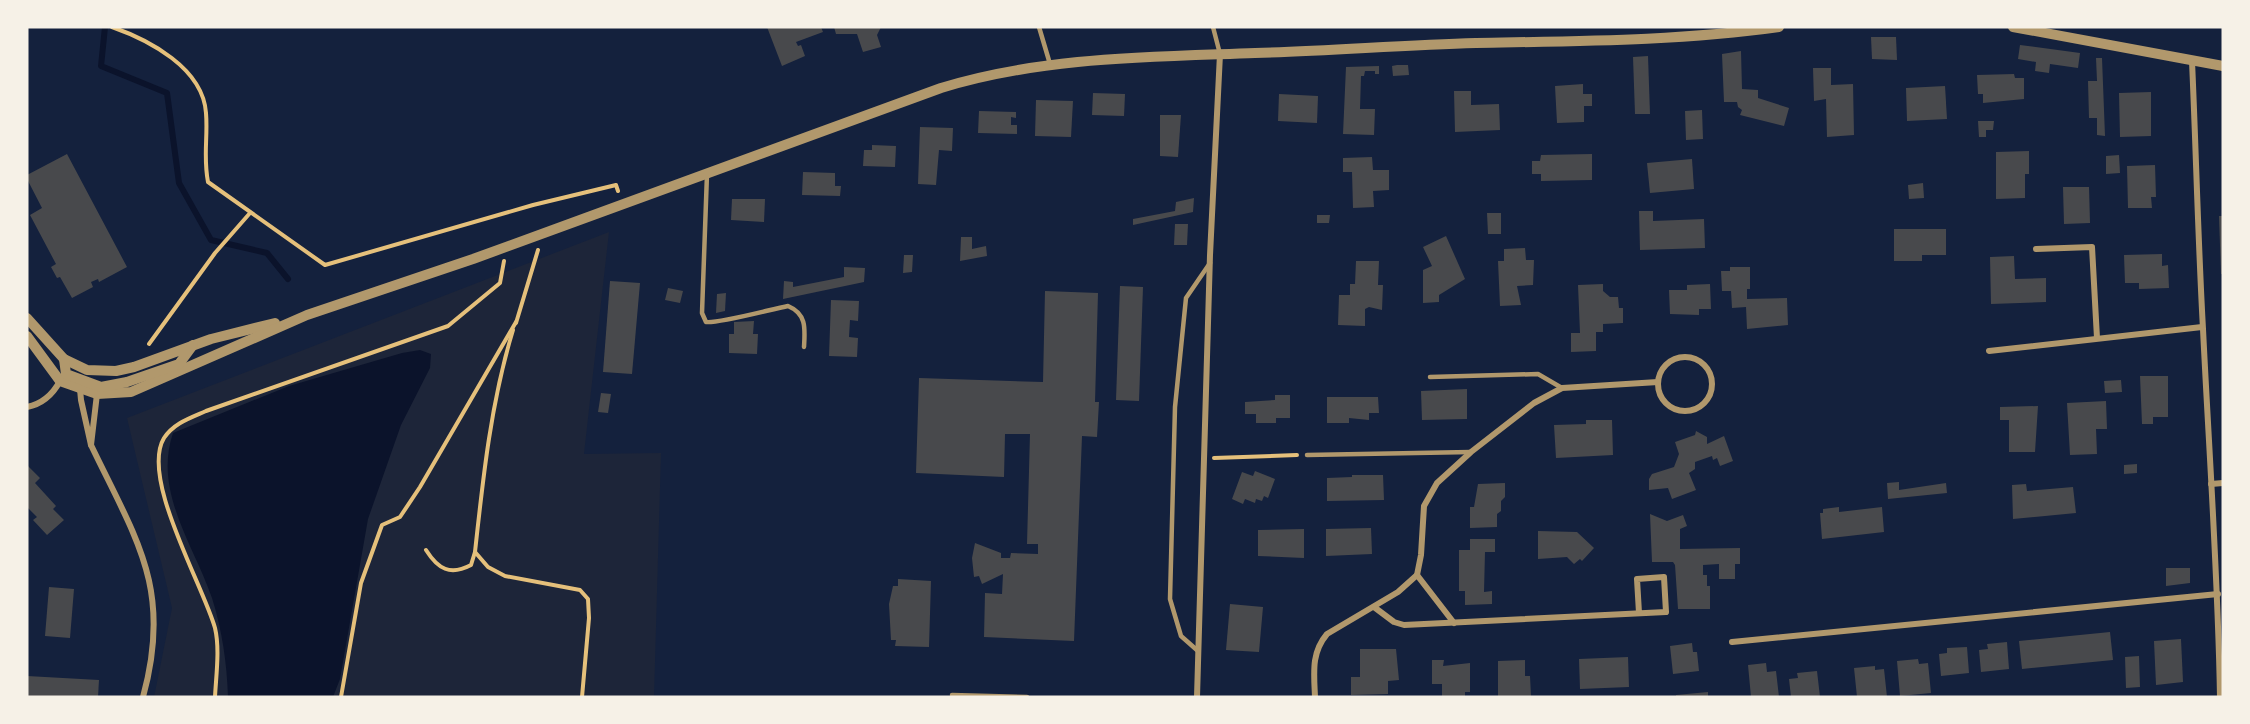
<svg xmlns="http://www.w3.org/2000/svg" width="2250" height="724" viewBox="0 0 2250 724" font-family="'Varela Round',sans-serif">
<rect width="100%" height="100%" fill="#14213d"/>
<polygon fill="#1d2539" points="609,232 584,454 661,453 654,697 154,697 172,608 127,418"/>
<path fill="#0b132b" d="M 420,350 L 431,354 L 430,368 L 401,425 L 368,519 L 340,679 L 333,697 L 228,697 C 227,663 222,630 212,598 C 194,545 153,492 173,433 L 289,386 L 402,353 Z"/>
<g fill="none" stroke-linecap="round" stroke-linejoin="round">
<polyline stroke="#0b132b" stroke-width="6" points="105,27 101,66 167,93 179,183 211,240 267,253 288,279"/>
</g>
<g fill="#48494c">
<polygon points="767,27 821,27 823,32 796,42 798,46 801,45 805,56 782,66"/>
<polygon points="834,27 881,27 877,35 881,47 863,52 857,34 836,34"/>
<polygon points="1871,37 1896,37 1897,60 1872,59"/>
<polygon points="2020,45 2080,53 2078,68 2050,64 2049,73 2035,71 2036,62 2018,59"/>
<polygon points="1741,51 1742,89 1758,90 1758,98 1789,108 1784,126 1740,115 1742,110 1738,107 1737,102 1724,102 1722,54"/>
<polygon points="1648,56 1650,114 1635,114 1633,57"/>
<polygon points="2096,58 2102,58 2105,136 2097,135 2097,118 2089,118 2088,81 2097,81"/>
<polygon points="1397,65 1408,65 1409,75 1393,76 1392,66"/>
<polygon points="1379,66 1379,74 1375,74 1375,71 1365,71 1364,76 1361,76 1360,109 1375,109 1374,135 1343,134 1346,67"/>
<polygon points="1813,68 1831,68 1831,85 1853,84 1854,135 1827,137 1826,99 1814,101"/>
<polygon points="2014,74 2015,78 2024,78 2024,99 1983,103 1983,94 1978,94 1977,75"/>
<polygon points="1583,84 1583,94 1592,94 1592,106 1584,106 1584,122 1557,123 1555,86"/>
<polygon points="1945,86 1947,119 1907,121 1906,88"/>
<polygon points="1454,91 1471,91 1471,105 1499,104 1500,130 1455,132"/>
<polygon points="2151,92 2151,136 2120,137 2119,93"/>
<polygon points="1093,93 1125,94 1124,116 1092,115"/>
<polygon points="1279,94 1318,96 1317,123 1278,121"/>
<polygon points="1036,100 1073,101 1071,137 1035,136"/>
<polygon points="1702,110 1703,139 1686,140 1685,111"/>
<polygon points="979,111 1016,112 1016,118 1011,117 1011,125 1017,125 1017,134 978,133"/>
<polygon points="1160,115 1181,115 1178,157 1160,156"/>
<polygon points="1978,121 1994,121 1993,130 1986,130 1986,137 1979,137"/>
<polygon points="920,127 953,128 952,151 939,150 936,185 918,184"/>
<polygon points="872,145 896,146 895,167 863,166 864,150 872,150"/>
<polygon points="2029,151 2029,174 2025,174 2025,198 1996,199 1996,152"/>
<polygon points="67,154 127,267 99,282 98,279 91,282 93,287 72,298 60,277 57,278 51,267 56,264 30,215 42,208 27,179 27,175"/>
<polygon points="1592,154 1592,180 1541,181 1541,174 1532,174 1532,161 1540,161 1541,155"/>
<polygon points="2119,155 2120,173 2106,174 2106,156"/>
<polygon points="1372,157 1373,170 1389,170 1389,190 1373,191 1374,207 1353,208 1352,172 1343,172 1343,158"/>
<polygon points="1692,159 1694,189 1650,193 1647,163"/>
<polygon points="2155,165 2156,197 2151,197 2152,208 2128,208 2127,166"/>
<polygon points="803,172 835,173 835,186 841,186 840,196 802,195"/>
<polygon points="1923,183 1924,198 1909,199 1908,185"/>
<polygon points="2063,187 2089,187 2090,223 2064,224"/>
<polygon points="1194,198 1193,212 1133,225 1133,219 1175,211 1176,202"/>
<polygon points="732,199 765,199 764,222 731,220"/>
<polygon points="1639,211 1653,211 1653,221 1704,219 1705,248 1640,250"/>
<polygon points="1487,213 1501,213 1501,234 1488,234"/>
<polygon points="1317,215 1330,215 1329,223 1317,223"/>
<polygon points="2219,216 2223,216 2223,274 2221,274"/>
<polygon points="1175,224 1188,224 1187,245 1174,245"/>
<polygon points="1894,229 1946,229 1946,255 1922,255 1922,261 1894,261"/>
<polygon points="1446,236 1465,279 1439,295 1439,302 1423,303 1423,270 1432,266 1423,247"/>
<polygon points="961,237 972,237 972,249 986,246 987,256 960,261"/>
<polygon points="1525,248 1526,260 1534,260 1533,285 1517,286 1521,305 1500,306 1498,261 1504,261 1504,249"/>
<polygon points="2162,254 2162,266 2168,265 2169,288 2139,289 2139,283 2125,283 2124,255"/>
<polygon points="904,255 913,255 912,272 903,273"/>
<polygon points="2014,256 2015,279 2046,278 2046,302 1991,304 1990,257"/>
<polygon points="1356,261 1379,261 1378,285 1383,285 1382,310 1369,307 1365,309 1365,326 1338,325 1339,295 1350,295 1350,284 1355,284"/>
<polygon points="844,267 865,268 864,282 783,299 784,281 793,282 793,287 844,277"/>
<polygon points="1730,267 1750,267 1750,289 1747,289 1747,299 1787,298 1788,325 1747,329 1746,307 1732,308 1731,291 1722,291 1721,271 1730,271"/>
<polygon points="610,281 640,283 632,374 603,372"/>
<polygon points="1603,284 1603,291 1610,297 1618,297 1619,308 1623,308 1623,323 1603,324 1603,332 1596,332 1596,351 1571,352 1571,333 1580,333 1578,285"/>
<polygon points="1710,284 1711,309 1699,309 1699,315 1670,314 1669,290 1687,290 1687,285"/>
<polygon points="1120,286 1143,287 1139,401 1116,400"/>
<polygon points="668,288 683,291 680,303 665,300"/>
<polygon points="1045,291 1098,293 1095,402 1099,402 1097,437 1082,436 1074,641 984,637 985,593 1002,594 1003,574 982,584 979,576 974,577 972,558 975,543 1001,553 1001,558 1010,558 1011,553 1038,554 1038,544 1027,544 1030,434 1005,434 1004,477 916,473 919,378 1043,382"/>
<polygon points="726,293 725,311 716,313 717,294"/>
<polygon points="831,300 859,301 858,321 850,320 849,337 858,338 857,357 829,356"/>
<polygon points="754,321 753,334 758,334 757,354 729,353 729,334 734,334 734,322"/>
<polygon points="2140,376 2168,376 2168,417 2153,417 2153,424 2142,424"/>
<polygon points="2121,380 2122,392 2105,393 2104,381"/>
<polygon points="1467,389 1467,419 1422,420 1421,391"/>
<polygon points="601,393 611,394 608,413 598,412"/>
<polygon points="1275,395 1290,395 1290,418 1276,418 1276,423 1256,423 1256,414 1245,414 1245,402 1275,400"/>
<polygon points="1327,397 1378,397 1379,413 1369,413 1369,420 1349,418 1349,423 1327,423"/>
<polygon points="2106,401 2107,429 2096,429 2097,454 2070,455 2067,403"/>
<polygon points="2038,406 2035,452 2009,452 2009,420 2000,420 2000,407"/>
<polygon points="1586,420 1612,420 1613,455 1556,458 1554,425 1586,424"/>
<polygon points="1696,431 1707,437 1707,444 1724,436 1733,461 1720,466 1717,458 1713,460 1712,456 1695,462 1695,469 1689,473 1696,490 1672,499 1668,488 1649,490 1649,479 1652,474 1674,467 1679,454 1675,442 1695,435"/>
<polygon points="2137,464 2137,473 2124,474 2124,465"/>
<polygon points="28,466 40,478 35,483 56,506 53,509 64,520 47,535 33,520 37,517 27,507"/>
<polygon points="1255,471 1275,479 1268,498 1264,496 1262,501 1256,499 1255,503 1245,499 1243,504 1232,499 1242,472 1253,476"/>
<polygon points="1352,475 1383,475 1384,500 1327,501 1327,478 1352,477"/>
<polygon points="1899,482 1899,490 1946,483 1947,493 1888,499 1887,483"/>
<polygon points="1505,483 1505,497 1501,501 1501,511 1497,514 1497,527 1470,528 1470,507 1474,507 1478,484"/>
<polygon points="2026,484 2027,491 2073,487 2076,513 2013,519 2012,485"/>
<polygon points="1839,507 1839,512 1882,507 1884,532 1822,539 1820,513 1823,513 1823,509"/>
<polygon points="1650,514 1667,521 1683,515 1687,526 1680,529 1680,549 1740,548 1740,564 1735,564 1735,579 1719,579 1719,564 1703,565 1703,575 1707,575 1707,586 1710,586 1710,609 1678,609 1675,565 1673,562 1652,562"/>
<polygon points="1371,528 1372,554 1326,556 1326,529"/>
<polygon points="1304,529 1304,558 1258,556 1258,530"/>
<polygon points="1538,531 1577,532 1594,548 1582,561 1580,559 1574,564 1567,557 1538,559"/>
<polygon points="1470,539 1495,539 1495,552 1485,552 1484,592 1492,591 1492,604 1465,605 1465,591 1459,591 1459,550 1470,550"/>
<polygon points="2166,568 2190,568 2190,583 2166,586"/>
<polygon points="898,579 931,581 929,647 895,646 896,640 891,640 889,604 893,586 898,586"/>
<polygon points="49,587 74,589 70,638 45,636"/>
<polygon points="1230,604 1263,607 1259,652 1226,650"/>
<polygon points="2110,632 2113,660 2022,669 2019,641"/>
<polygon points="2181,639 2183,682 2156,685 2154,641"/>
<polygon points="2007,642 2009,669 1981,672 1979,650 1988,649 1987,644"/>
<polygon points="1692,643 1693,652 1697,652 1699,671 1673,674 1670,646"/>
<polygon points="1967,647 1969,673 1941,676 1939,654 1947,653 1947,648"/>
<polygon points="1360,649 1396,649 1399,680 1388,681 1388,694 1351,695 1351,677 1360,677"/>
<polygon points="2139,656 2140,687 2126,688 2125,657"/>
<polygon points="1628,657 1629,687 1580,689 1579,659"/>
<polygon points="1918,659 1919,664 1928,663 1931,693 1900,696 1897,661"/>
<polygon points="1432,660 1444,660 1443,666 1470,663 1470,692 1465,692 1465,697 1442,697 1442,684 1432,684"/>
<polygon points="1525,660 1525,676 1530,676 1531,696 1498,697 1498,661"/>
<polygon points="1766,663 1767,672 1776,671 1779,697 1751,697 1748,665"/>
<polygon points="1875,666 1875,670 1884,669 1887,697 1857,697 1854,668"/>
<polygon points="1817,671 1820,697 1791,697 1789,679 1798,678 1797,673"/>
<polygon points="27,676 99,680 98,697 27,697"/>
<polygon points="1708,692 1708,697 1676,697 1676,695"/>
</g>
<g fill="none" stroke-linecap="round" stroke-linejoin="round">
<g stroke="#e5c07b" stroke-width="4">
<path d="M 112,27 C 149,40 203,68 206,113 C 208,137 203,157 208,182 L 325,265 L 533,205 L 616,185 L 618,191"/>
<polyline points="516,323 538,250"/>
<polyline points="149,344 215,253 250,213"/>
<polyline points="1214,458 1297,455"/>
<path d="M 426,550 C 438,569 450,576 471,565 L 475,552 C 483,478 491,402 513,330"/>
<polyline points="475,552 488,567 505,576 580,590 588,599 589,618 582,697"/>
<path d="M 215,697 C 216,676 220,649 215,628 C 203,585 140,478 164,438 C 174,423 190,418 206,411 L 448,326 L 500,283 L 504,261"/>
<polyline points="341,697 361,583 382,525 400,517 420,487 516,322"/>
</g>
<g stroke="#b1986c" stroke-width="4.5">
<polyline points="1039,27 1050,64"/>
<polyline points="1213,27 1220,54"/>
<path d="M 707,174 L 702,313 L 706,322 C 717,324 772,309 788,306 C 807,314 805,329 804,347"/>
<polyline points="1430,377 1538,374 1562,388"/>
<polyline points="1307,455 1471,452"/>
<polyline points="1198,651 1181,636 1170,599 1175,407 1186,298 1210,263"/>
<polyline points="952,695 1027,697"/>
</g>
<g stroke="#b1986c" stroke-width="6">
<path d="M 2192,61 C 2196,150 2198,240 2203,329 C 2209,452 2218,574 2220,697"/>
<polyline points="2036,249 2092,247 2097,338"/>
<polyline points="1989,351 2202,327"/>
<circle cx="1685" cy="384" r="27"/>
<polyline points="80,389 81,400 91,445 97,394"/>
<path d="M 27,407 C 42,404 53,394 60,381"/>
<path d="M 91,445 C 136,539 173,589 143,697"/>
<polyline points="2211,484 2223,483"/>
<polyline points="1417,575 1454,623"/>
<polyline points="1374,607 1394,622 1404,625 1666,612 1664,577 1637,579 1639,613"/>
<polyline points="1732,642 2218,594"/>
<polyline points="1197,697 1210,255 1220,54"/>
<path d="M 1315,697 C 1314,673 1311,653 1327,634 L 1398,592 L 1417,575 L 1421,555 L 1424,506 L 1437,483 L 1471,452 L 1534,403 L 1562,388 L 1658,382"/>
</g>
<g stroke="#b1986c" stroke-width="10">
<polyline points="2013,27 2223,66"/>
<polyline points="27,318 64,359 87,370 116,371 134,367 211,339 275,323"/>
<path d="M 27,336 L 60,381 L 97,394 L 131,392 L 307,315 L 473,259 L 941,88 C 1041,57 1150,57 1255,53 C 1329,51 1402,45 1476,43 C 1577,41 1679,41 1779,27"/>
<polyline points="64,359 66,374 101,387 127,382 179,364 193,345"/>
</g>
</g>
<rect width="2250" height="724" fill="none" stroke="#f6f1e7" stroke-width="57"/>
</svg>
